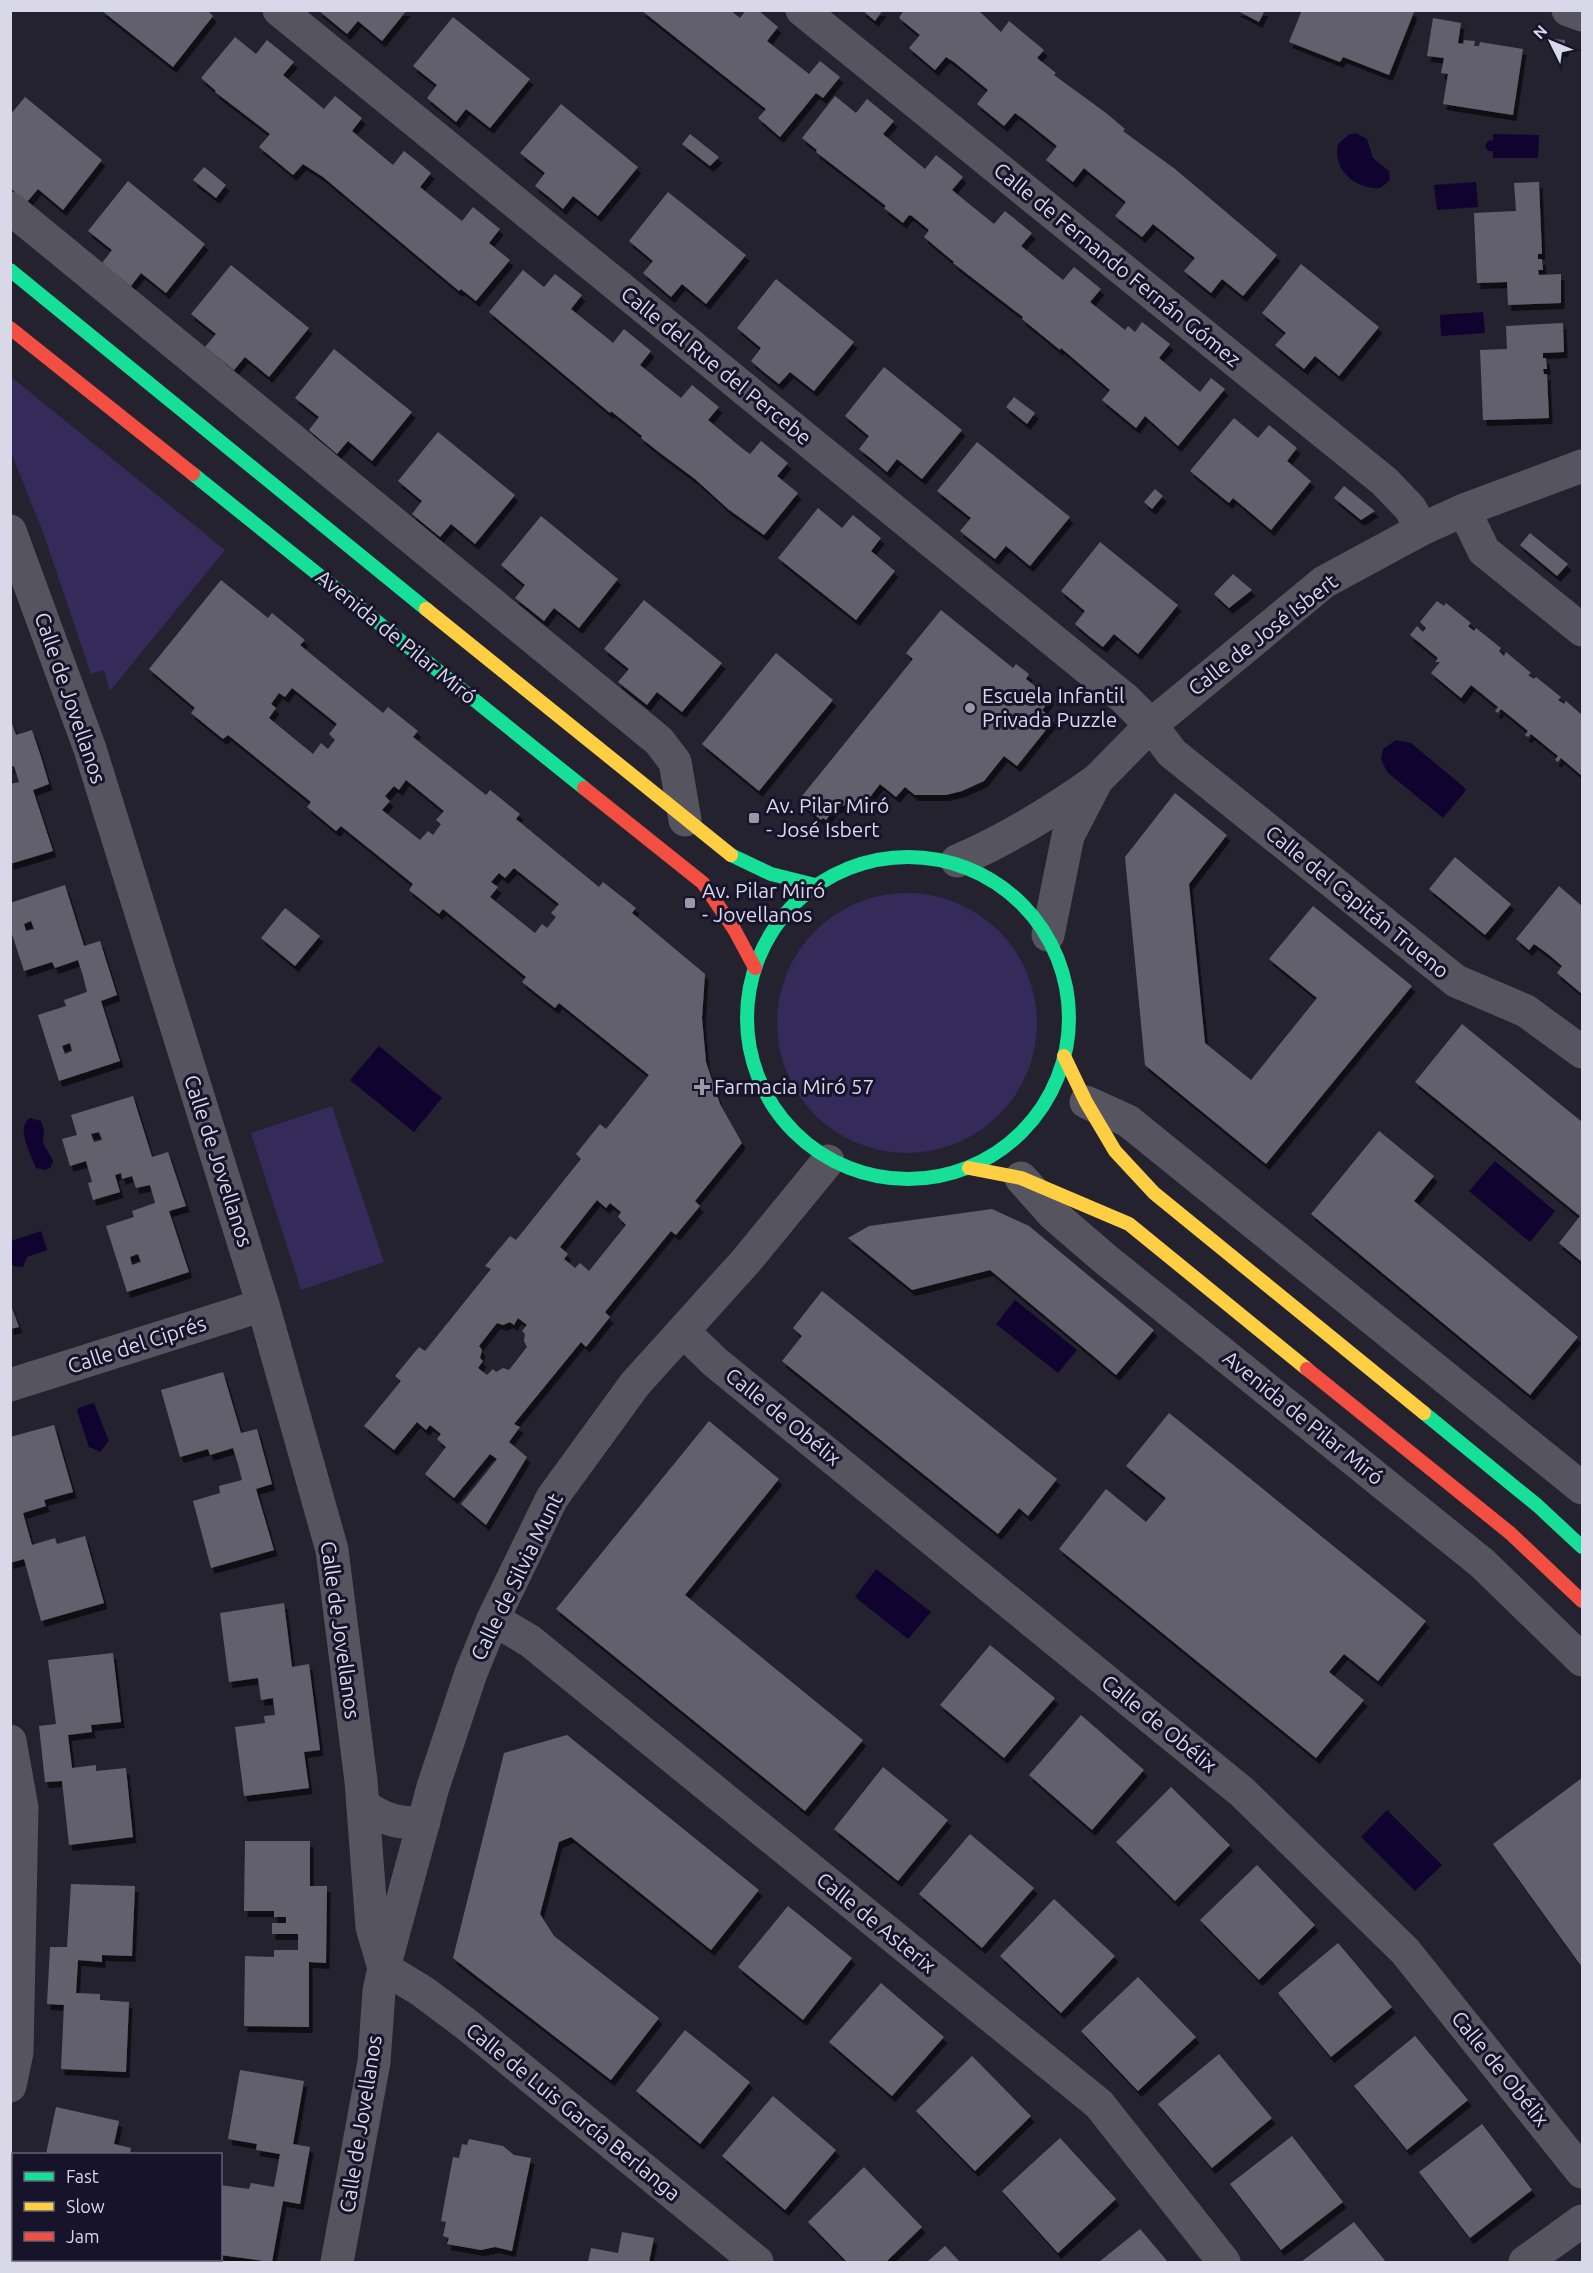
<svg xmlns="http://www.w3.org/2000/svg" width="1593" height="2273" font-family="Ubuntu,sans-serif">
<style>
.green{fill:#342b5a}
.water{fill:#110330}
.building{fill:#62616c;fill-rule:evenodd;filter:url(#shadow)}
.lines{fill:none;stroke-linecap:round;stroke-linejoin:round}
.street{stroke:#56555f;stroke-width:33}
.fast{stroke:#16e098;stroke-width:14}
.slow{stroke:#ffcf43;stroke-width:14}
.jam{stroke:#f24e42;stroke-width:14}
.poi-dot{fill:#9a98a8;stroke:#17132a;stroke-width:2}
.labels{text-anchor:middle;stroke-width:6;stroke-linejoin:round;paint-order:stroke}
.street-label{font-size:21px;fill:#d9d8e9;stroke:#17132a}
.poi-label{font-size:21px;fill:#d9d8e9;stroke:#17132a;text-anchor:start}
</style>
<defs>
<filter id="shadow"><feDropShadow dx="3.5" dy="6" stdDeviation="0" flood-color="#0009"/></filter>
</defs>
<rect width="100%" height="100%" fill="#24222f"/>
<path class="green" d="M10,376L225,550L110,691L104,670L91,674L44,535L11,452Z
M777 1023a130 130 0 1 1 260 0a130 130 0 1 1-260 0Z
M332,1106L384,1262L301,1290L251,1133Z"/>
<path class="water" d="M1356,133L1367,139L1373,158L1389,171L1390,180L1381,188C1356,190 1332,170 1338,144L1348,135Z
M1493,134L1539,135L1538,158H1493V151H1488L1485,146L1488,141L1493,140Z
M1476,182L1478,207L1437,210L1434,185Z
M1483,312L1485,333L1441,336L1440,315Z
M1396,740L1411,743L1464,787L1466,790L1443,818L1387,772L1381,759L1383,749Z
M379,1046L442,1098L414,1132L350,1080Z
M30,1118L41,1121L44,1130L43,1143L53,1161L51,1167L46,1170L36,1168C31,1155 15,1127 30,1118Z
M1495,1161L1555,1211L1530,1242L1469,1191Z
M41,1231L47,1250L27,1257L23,1267L13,1266L11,1260V1241Z
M1015,1300L1077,1350L1058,1373L996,1324Z
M94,1403L109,1441L100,1452L89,1447L77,1411L78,1408Z
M876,1569L931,1612L908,1639L855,1597Z
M1387,1810L1442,1865L1415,1891L1361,1837Z"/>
<path class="building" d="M101,10H207L213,16L173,67Z
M318,10H407L382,41L358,21L347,34Z
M641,10H730L740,18L746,10H758L778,27L767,41L809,74L820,61L840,77L823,98L816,93L780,137L758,118L766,109Z
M862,10H883L875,21Z
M904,10H978L1001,32L1009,21L1044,50L1037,58L1056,73L1054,75L1106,113L1125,129L1123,131L1175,169L1277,255L1243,296L1222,279L1211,293L1184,271L1195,258L1153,224L1142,237L1115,216L1126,202L1091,174L1084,168L1073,182L1046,160L1057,146L1022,118L1015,113L1004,126L977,104L988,90L954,62L946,57L935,70L909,48L920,35L899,18Z
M1236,10H1265L1259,22Z
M1302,10H1411L1414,12L1389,75L1343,57L1340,62L1289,42Z
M453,17L530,79L490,128L466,109L456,122L427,98L437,85L413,66Z
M1433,18L1461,23L1458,43L1463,44L1464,40L1475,41L1474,46H1479L1480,42L1523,49L1513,115L1443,104L1448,74L1441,73L1444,58L1427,56Z
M235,37L256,54L267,40L294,62L283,75L324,109L335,96L362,118L352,131L393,165L404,151L418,162L431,173L420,187L462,221L473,207L500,229L489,243L510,260L476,301L461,289L459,291L323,177L303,164L293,175L259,147L270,134L215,92L216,91L201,78Z
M1554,39L1565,40V51L1554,50Z
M835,96L856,113L867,99L894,121L883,134L925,169L936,155L950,166L963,177L952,190L994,224L1005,211L1032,233L1021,246L1063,280L1074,267L1101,289L1090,302L1125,330L1128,326L1135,332L1142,322L1170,344L1159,358L1200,392L1211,378L1225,389L1178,446L1145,416L1136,428L1102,400L1110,390L1061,348L1060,350L1022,319L1023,317L953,263L954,262L924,237L929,230L912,216L909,215L903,223L884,208L886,206L816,152L817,150L802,138Z
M25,97L102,160L63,210L38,189L27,202L10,188V115Z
M561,104L638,167L598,216L573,196L563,209L549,197L535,186L545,173L520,153Z
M690,134L719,157L710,166L682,144Z
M204,167L226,185L216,198L193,180Z
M128,181L205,244L166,293L141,273L131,286L102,263L112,250L88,231Z
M1539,182L1542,254H1538V259H1542L1543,270H1538L1539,275L1561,274V303L1508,305L1507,282L1477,283L1474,213L1516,211L1514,183Z
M668,192L746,255L706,304L682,284L671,297L643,273L653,261L629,241Z
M1301,264L1379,327L1339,376L1315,356L1304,369L1275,345L1286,333L1262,313Z
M231,265L309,328L269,377L245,357L234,370L205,347L216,334L191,314Z
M523,270L544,287L555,274L582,295L571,309L606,337L613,343L624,329L651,351L640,365L661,382L681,398L692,385L719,407L708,420L743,449L750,454L761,441L788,463L777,476L798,493L764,535L728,509L695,479L660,453L641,438L642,436L611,411L610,413L489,312Z
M776,279L854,342L814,391L790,372L779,384L765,373L751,361L761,348L737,328Z
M1563,323L1564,352L1543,353V358H1546L1547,369H1543L1544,374H1547L1549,418L1483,420L1480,350L1507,349L1506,326Z
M334,349L412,412L372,461L348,441L337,454L309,430L319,417L295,398Z
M884,367L962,430L922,479L897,459L887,472L873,460L859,449L869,436L845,416Z
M1014,397L1035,413L1027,424L1006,407Z
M1234,418L1258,438L1269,425L1297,448L1287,461L1311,481L1271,530L1233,498L1229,503L1190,471Z
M438,432L515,495L475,544L451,524L440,537L412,514L422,501L398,481Z
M977,442L1070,517L1030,566L1006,546L995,559L966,536L960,531L971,518L937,491Z
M1344,486L1375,511L1361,520L1334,498Z
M1155,489L1163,496L1152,509L1144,502Z
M818,508L842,528L853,515L881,538L871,551L895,571L856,620L778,558Z
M541,516L618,579L579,628L554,608L544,621L529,609L515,598L525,585L501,565Z
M1530,533L1568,564L1557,576L1520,545Z
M1100,542L1178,605L1138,654L1114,634L1103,647L1089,636L1075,624L1085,611L1061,591Z
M1233,574L1252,590L1229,608L1214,594Z
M221,580L268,618L272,613L305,640L300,645L383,713L388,707L418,731L413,737L486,795L490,790L520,814L516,819L599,887L603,882L636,908L632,913L705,974L702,1018L706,1062L720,1104L742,1143L695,1201L700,1206L676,1235L671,1231L605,1312L610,1317L586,1347L581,1342L514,1424L520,1427L509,1442L527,1457L486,1525L461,1504L497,1459L490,1454L454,1498L425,1474L446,1447L437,1439L441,1434L430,1425L426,1430L417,1422L394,1450L364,1426L401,1381L395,1376L419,1347L425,1351L491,1269L485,1266L510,1236L516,1240L581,1159L576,1154L600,1124L606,1129L649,1075L559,1003L555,1008L522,982L526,977L443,909L439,914L409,890L413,884L341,826L336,831L307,807L311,802L228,735L223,739L191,713L195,708L149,669ZM292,688L337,724L329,734L335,740L328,749L321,743L313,754L269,718L276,708L271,704L279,693L285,697ZM406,780L444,811L436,820L441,824L433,835L428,831L420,840L382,810L390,801L385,796L394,786L399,790ZM514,868L559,904L551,913L556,917L547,928L542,924L535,933L490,897L498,887L491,882L499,873L505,878ZM597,1200L606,1208L610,1203L621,1212L618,1217L626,1225L589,1271L580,1263L575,1268L564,1259L568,1254L560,1247ZM518,1318L527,1325L522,1331L525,1334L524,1341L527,1347L509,1370L503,1368L496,1372L493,1369L487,1375L478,1368L483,1361L480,1358L482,1350L479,1346L497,1323L503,1325L510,1322L514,1325Z
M644,600L722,663L682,712L657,692L647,705L618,682L629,669L604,649Z
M1437,601L1444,606L1446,603L1471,623L1468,626L1474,631L1476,628L1501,648L1499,651L1504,656L1506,652L1531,673L1528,675L1534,679L1536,677L1561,697L1558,700L1564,704L1566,701L1582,715V776L1561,758L1558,762L1555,760L1558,756L1531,734L1528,737L1525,735L1528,731L1501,709L1498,713L1495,711L1498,707L1471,685L1461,698L1431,673L1440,662H1435L1438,658L1410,635L1417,626L1423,632L1426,628L1420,622Z
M941,610L1013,668L1016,664L1029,674L1026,679L1051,699L1042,710L1054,720L1017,766L1004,756L984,781L962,791L946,795H915L905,787L896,797L880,784L864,805L858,801L835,808L826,820L823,818L821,820L798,801L913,659L906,653Z
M776,653L833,700L759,791L702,744Z
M10,718L16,735L32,730L41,757L49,784L33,790L53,851L10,864V784L19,782L14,766L10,767Z
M1175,793L1227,835L1189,884L1205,1043L1251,1080L1317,998L1269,959L1313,906L1412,986L1266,1164L1145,1065L1125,857Z
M1455,857L1511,904L1485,935L1429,889Z
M65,885L84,946L100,941L117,995L101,1001L120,1061L59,1081L38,1015L66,1006L64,1000L87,992L83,976L78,960L55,968L52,962L24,971L10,928V903ZM31,921L34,929L26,931L24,924ZM70,1043L72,1051L65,1054L62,1046Z
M1559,886L1582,906V994L1557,973L1562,966L1548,954L1534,944L1529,950L1516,939Z
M285,908L320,936L295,966L261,938Z
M1462,1024L1582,1122V1262L1559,1243L1580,1216L1415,1082Z
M133,1096L152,1157L168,1152L186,1206L169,1211L189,1272L127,1292L106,1226L134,1217L132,1211L155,1203L150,1185L136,1188L132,1176L122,1179L121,1173L115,1175L120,1192L93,1200L88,1183L92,1182L86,1161L70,1166L62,1139L77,1135L71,1115ZM99,1132L102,1140L94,1142L91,1134ZM138,1254L141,1262L132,1265L130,1257Z
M1379,1131L1434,1176L1414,1201L1578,1337L1530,1395L1311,1214Z
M992,1209L1029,1226L1154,1330L1116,1375L990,1270L912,1290L848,1238L869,1226Z
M822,1291L1057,1479L1028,1516L1019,1508L998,1534L782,1361L802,1336L793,1328Z
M10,1303L19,1327L10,1329Z
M223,1372L241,1433L257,1429L272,1484L256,1489L274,1550L211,1568L193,1501L220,1493L219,1486L242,1480L238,1464L233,1448L210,1455L208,1449L180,1457L161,1390Z
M1169,1413L1426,1621L1378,1681L1344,1654L1329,1672L1364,1700L1316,1758L1059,1549L1106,1489L1146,1522L1166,1498L1126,1466Z
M709,1421L779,1479L685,1595L863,1740L805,1811L556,1609Z
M54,1425L73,1492L44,1500L46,1506L23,1513L32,1545L55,1538L57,1544L85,1536L104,1603L41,1621L24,1559L10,1563V1437Z
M284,1603L292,1667L309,1664L320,1750L304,1752L309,1788L244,1796L235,1727L265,1723L264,1716L275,1715L273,1698L261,1700L258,1678L229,1682L220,1613Z
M990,1645L1055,1698L1004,1758L940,1705Z
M113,1653L121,1722L91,1725L92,1732L68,1735L72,1768L96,1765V1771L126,1768L133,1837L69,1845L62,1781L45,1782L39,1726L56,1724L48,1660Z
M1081,1715L1144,1770L1092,1830L1029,1775Z
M567,1735L759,1890L711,1950L571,1837L559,1842L540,1914L554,1936L659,2018L611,2080L453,1958L504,1753Z
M883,1767L948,1820L898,1881L834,1829Z
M1582,1778V1967L1493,1844Z
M1171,1787L1230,1845L1175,1901L1116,1842Z
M970,1834L1034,1888L982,1948L919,1894Z
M245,1841H310V1886H327L326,1963L309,1962V2027L244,2026L245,1956L274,1957V1950H298V1934H272V1923H286V1917H274V1911H244Z
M1257,1865L1315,1925L1259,1980L1200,1920Z
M71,1884L135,1886L132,1956L102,1955V1962L78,1960L76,1993L100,1994V2000L129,2002L126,2072L61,2069L64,2005L47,2004L50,1947H67Z
M1054,1899L1115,1956L1061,2013L1000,1956Z
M788,1906L852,1958L803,2020L738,1967Z
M1338,1943L1392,2007L1331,2057L1278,1993Z
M1138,1977L1196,2037L1138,2091L1081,2031Z
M881,1983L944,2037L892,2096L829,2042Z
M685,2030L750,2082L700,2144L636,2091Z
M1415,2036L1468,2100L1407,2150L1354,2086Z
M1219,2054L1272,2118L1212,2168L1158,2104Z
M972,2056L1031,2116L975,2171L916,2111Z
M240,2070L304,2081L293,2144L310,2147L300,2204L283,2201L272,2262L220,2255V2185L249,2189L251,2183L274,2187L280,2154L256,2150L257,2144L228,2139Z
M773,2096L836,2150L785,2210L722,2156Z
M56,2107L119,2121L114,2144L131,2148L130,2154H46Z
M1482,2124L1532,2190L1470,2238L1419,2172Z
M1292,2136L1343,2202L1281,2250L1230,2184Z
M1060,2138L1116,2199L1058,2253L1002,2191Z
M469,2139L503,2146L514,2155L531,2158L512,2251L495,2247L481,2250L447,2244L449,2238L443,2236L446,2222L441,2221L453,2157L459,2158L462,2144L467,2145Z
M864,2167L922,2227L886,2262H847L808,2222Z
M1354,2222L1386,2262H1301Z
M1140,2229L1168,2262H1099Z
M622,2232L654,2238L649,2262H588L591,2248L618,2253Z
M945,2246L960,2262H927Z
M24,2260H90L89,2262H23Z"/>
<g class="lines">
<path class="street" d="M279,10L1124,698L1151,725L1172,753L1456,981L1526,1011L1582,1052
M802,10L1384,481L1410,508L1422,529
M1568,10L1582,15
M10,208L659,741L675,762L685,820
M1464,510L1484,551L1582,630
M10,531L90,749L263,1305L332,1550L361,1781L372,1927L384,1968
M1097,780L1151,725L1324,582L1422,529L1464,510L1582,466
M957,861C1008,839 1052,812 1097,780L1068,836L1048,935
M1086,1102L1128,1121L1582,1488
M1021,1178L1054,1215L1104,1258L1482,1563L1582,1660
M683,1331L715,1362L1242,1792L1405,1951L1582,2172
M10,1385L263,1305
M493,1619L530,1641L1099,2104L1224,2262
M10,1741L22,1808L17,2052L10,2086
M364,1806C384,1819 399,1825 424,1822
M384,1968L422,1991L466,2024L757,2262
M337,2262L374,2062L379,1991L384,1968L433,1787L471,1673L493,1619L552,1498L635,1384L746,1261L828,1161
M1525,2262L1582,2221"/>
<path class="fast" d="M10,270L426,609
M193,474L584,788
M731,855L771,874L815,885
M747 1018a161 161 0 1 1 322 0a161 161 0 1 1-322 0Z
M1424,1413L1538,1506L1582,1547"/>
<path class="slow" d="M426,609L731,855
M1064,1056L1086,1102L1115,1151L1154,1193L1424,1413
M969,1168L1021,1178L1129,1224L1307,1369"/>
<path class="jam" d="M10,328L193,474
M584,788L703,883L734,929L755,968
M1307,1369L1510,1533L1582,1601"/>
</g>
<g class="poi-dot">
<circle cx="970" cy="708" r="6"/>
<rect x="748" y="812" width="12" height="12" rx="3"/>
<rect x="684" y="897" width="12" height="12" rx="3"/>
<path d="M699 1078h6v6h6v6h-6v6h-6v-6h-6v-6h6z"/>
</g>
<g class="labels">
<g class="street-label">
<text transform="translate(1117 265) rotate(39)" y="7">Calle de Fernando Fernán Gómez</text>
<text transform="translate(716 366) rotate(39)" y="7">Calle del Rue del Percebe</text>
<text transform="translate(1263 635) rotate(-38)" y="7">Calle de José Isbert</text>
<text transform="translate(396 637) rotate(39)" y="7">Avenida de Pilar Miró</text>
<text transform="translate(70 698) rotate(71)" y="7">Calle de Jovellanos</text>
<text transform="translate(1357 902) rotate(39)" y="7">Calle del Capitán Trueno</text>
<text transform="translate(218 1161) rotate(72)" y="7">Calle de Jovellanos</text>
<text transform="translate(137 1345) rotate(-18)" y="7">Calle del Ciprés</text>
<text transform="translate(783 1417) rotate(39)" y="7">Calle de Obélix</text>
<text transform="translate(1303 1418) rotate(39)" y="7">Avenida de Pilar Miró</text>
<text transform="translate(517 1577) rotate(-64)" y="7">Calle de Silvia Munt</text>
<text transform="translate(340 1630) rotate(82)" y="7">Calle de Jovellanos</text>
<text transform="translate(1159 1724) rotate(39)" y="7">Calle de Obélix</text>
<text transform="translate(876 1923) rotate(39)" y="7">Calle de Asterix</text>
<text transform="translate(1500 2069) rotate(51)" y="7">Calle de Obélix</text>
<text transform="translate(573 2112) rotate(39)" y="7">Calle de Luis García Berlanga</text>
<text transform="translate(361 2124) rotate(-81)" y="7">Calle de Jovellanos</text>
</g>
<g class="poi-label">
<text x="982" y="703">Escuela Infantil<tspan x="982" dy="24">Privada Puzzle</tspan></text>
<text x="766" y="813">Av. Pilar Miró<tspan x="766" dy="24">- José Isbert</tspan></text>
<text x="702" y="898">Av. Pilar Miró<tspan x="702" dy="24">- Jovellanos</tspan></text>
<text x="714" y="1094">Farmacia Miró 57</text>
</g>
</g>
<rect width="1593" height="2273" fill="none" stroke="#d9d8e9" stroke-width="24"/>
<rect x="12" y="2153" width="210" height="108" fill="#17132a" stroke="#656276" stroke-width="1.5"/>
<rect x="24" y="2172" width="30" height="9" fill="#16e098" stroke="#656276" stroke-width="1.5"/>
<text x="66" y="2183" font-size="18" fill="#d9d8e9">Fast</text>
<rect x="24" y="2202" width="30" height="9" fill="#ffcf43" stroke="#656276" stroke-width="1.5"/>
<text x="66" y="2213" font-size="18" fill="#d9d8e9">Slow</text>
<rect x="24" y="2232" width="30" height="9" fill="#f24e42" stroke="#656276" stroke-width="1.5"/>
<text x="66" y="2243" font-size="18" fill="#d9d8e9">Jam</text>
<g transform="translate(1551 42) rotate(313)" stroke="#17132a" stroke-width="4.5" paint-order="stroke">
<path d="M0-4.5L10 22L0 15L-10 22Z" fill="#d9d8e9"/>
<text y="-9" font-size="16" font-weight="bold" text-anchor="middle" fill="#d9d8e9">N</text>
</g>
</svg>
